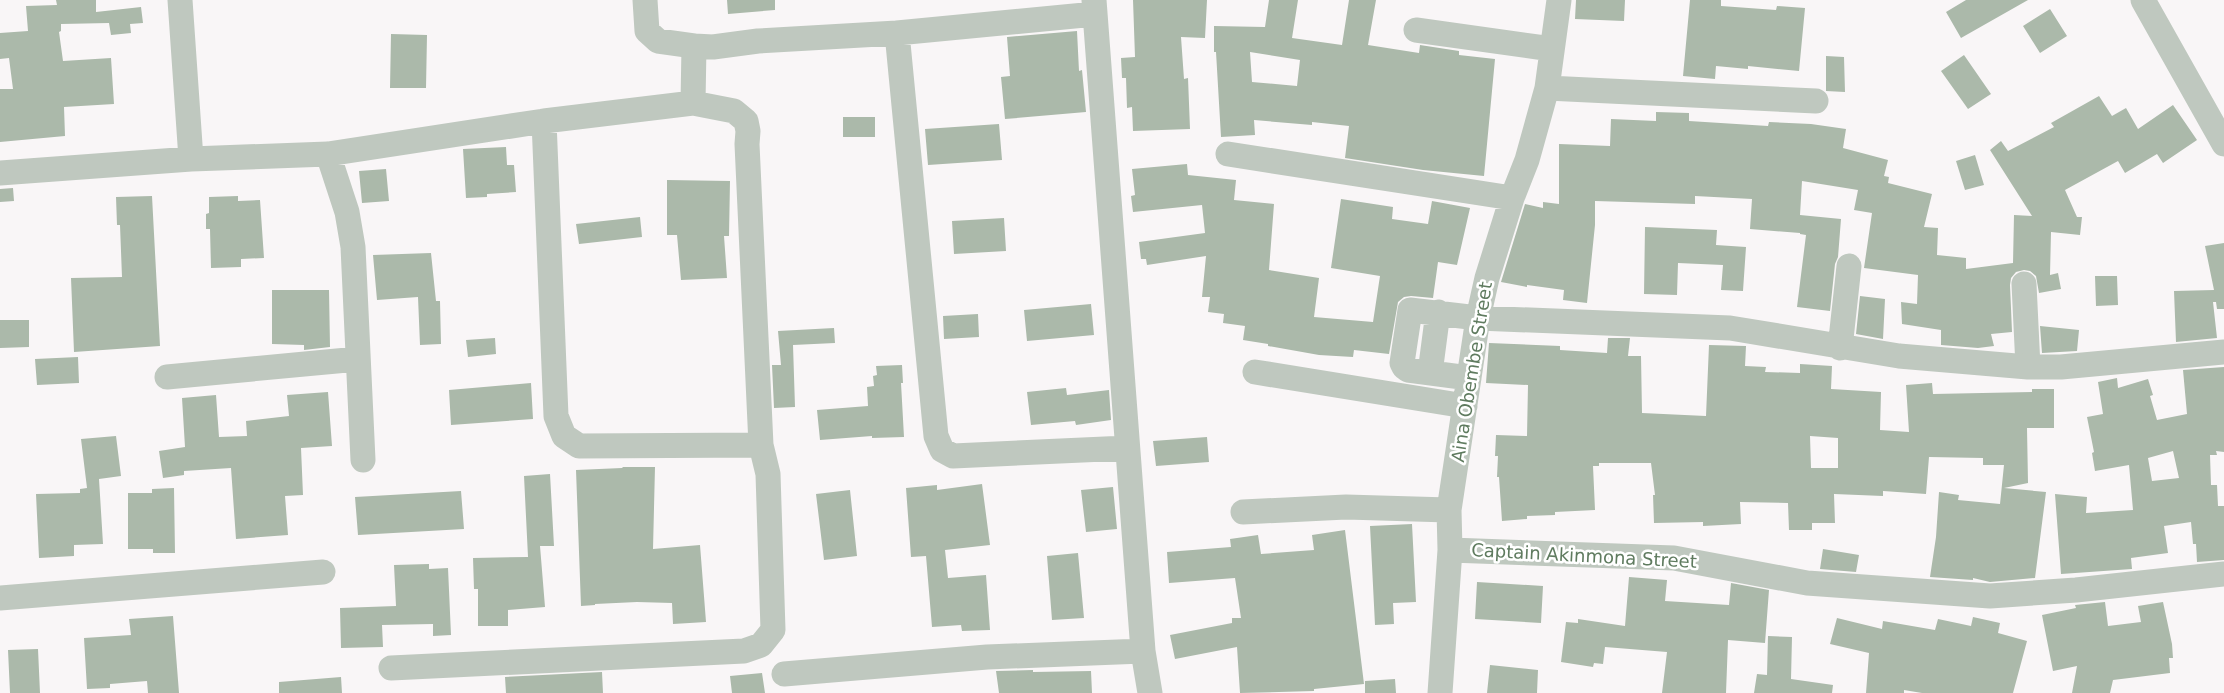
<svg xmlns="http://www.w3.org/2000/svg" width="2224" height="693" font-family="'DejaVu Sans',sans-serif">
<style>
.building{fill:#abb9aa;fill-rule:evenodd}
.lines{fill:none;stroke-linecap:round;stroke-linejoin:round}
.minor{stroke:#bfc8bf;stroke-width:25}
.labels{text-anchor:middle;stroke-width:5;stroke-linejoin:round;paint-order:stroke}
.street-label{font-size:18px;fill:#5f7b5f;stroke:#fff}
</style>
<rect width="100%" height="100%" fill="#f9f6f7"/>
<path class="building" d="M56,0H96V12L141,7L143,23L130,24L131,33L111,35L109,23L61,24V31L59,32L63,61L111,58L114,104L64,107L65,136L0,142V89H13L9,58L0,59V33L28,31L26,6L57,5Z
M727,0H775V10L728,14Z
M1133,0H1207L1205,38L1181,37L1184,79L1188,78L1190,129L1133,131L1132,107L1127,108L1126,78H1122L1121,58L1135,57Z
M1269,0H1298L1292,38L1342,45L1349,0H1376L1368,45L1419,53L1420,45L1459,51V55L1495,59L1484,176L1423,170L1345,158L1349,126L1312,122V125L1254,120L1255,135L1221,137L1216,52H1214V26L1265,27ZM1250,52L1300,60L1297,86L1252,82Z
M1576,0H1625L1624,21L1575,19Z
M1690,0H1721V6L1776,10L1777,6L1805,8L1799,71L1748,66V69L1716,66L1715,79L1683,76Z
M1966,0H2028L1961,38L1946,12Z
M2050,9L2067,36L2040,53L2023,26Z
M1077,31L1079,71L1082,70L1086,112L1005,119L1001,77L1010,76L1007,37Z
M391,34L427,35L426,88H390Z
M1964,55L1991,94L1968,109L1941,71Z
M1826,56L1844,57L1845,92L1826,91Z
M2099,96L2112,116L2126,108L2138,129L2173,105L2197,140L2163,163L2157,154L2125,173L2118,161L2065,190L2077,217H2082L2080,235L2051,232L2050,275L2058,273L2061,289L2039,293L2036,276L2030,271L2024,270L2016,272L2011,278L2010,285L2012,332L1991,334L1994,346L1978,348L1941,345V330L1902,324L1901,302L1917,304L1918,275L1864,268L1872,213L1854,210L1858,190L1802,181L1800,215L1841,219L1838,257L1835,264L1830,311L1797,307L1806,235L1800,234V233L1750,229L1752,199L1695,196V204L1595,201V225L1587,303L1563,300L1564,290L1527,285V287L1501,282L1525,204L1543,208V202L1559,204V144L1610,146L1611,119L1656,121V112L1689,113V121L1768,126L1769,122L1811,124L1846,129L1843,148L1888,160L1884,176L1889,177L1888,183L1932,194L1924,227L1938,228L1937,255L1966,258V269L2013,263L2014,215L2032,216L1990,150L2001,141L2008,151L2054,127L2051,123Z
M843,117H875V137H843Z
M999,124L1002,160L928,165L925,129Z
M506,147L507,165H514L516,192L487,194V197L466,198L463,149Z
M1975,155L1984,185L1965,190L1956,161Z
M1187,164L1188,175L1236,180L1234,200L1274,204L1269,270L1319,278L1314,317L1373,322L1380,276L1331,268L1341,199L1393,207L1392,219L1428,224L1432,201L1470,208L1457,265L1438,262L1433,298L1411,296L1404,297L1398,302L1389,354L1354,350L1353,357L1319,355L1268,346V344L1243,340L1245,326L1223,323L1224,314L1208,312L1210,297H1202L1206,256L1147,265L1146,259H1141L1139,242L1205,233L1202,205L1133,212L1131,196L1135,195L1132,169Z
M386,169L389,201L362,203L359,171Z
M667,180L730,181L729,236H724L727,278L681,280L677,235H667Z
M13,188L14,201L0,202V189Z
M152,196L160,346L74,352L71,278L122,277L120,225H117L116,197Z
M238,196V201L260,200L264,258L241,259V267L211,268L210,229H206V214L209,213V197Z
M640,217L642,237L579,244L576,224Z
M1004,218L1006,251L954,254L952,221Z
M1645,227L1717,230L1716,245L1746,247L1743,291L1721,290L1723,265L1678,263L1677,295L1644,294Z
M2224,243V309H2217L2216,302H2213L2217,338L2176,342L2174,291L2214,290L2205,246Z
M431,253L436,301H440L441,344L420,345L418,297L377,300L373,255Z
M2095,276H2117L2118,305L2096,306Z
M272,290H329L330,347L304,350V345L272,344Z
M1860,296L1885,299L1883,339L1856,334Z
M1091,304L1094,335L1027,341L1024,310Z
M978,314L979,337L944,339L943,316Z
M0,320H29V347L0,348Z
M2040,326L2079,330L2077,351L2042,353Z
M834,328L835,343L793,345L795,407L774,408L772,365H781L778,331Z
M495,338L496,354L468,357L466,340Z
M1608,338H1630L1628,356H1641L1642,413L1706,416L1709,345L1746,346L1745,366L1766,367L1765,372L1800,373V364L1832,366L1831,389L1881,392L1880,430L1909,432L1906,385L1932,383L1933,394L2032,392V389H2054V428H2027L2028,483L2004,488L2046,492L2035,578L1990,582L1973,578V580L1930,577L1936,537L1939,492L1959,495L1958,500L2000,504L2004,465H1983V458L1929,457L1926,494L1883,491V496L1834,494L1835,523H1812V530H1789L1788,503L1740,502L1741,524L1703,526V522L1654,523L1653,495H1655L1651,463H1599V466H1593L1595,510L1555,512V515L1527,516V519L1502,521L1499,477H1497L1498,456H1495L1496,435L1527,436L1528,385L1486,383L1489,343L1560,346V350L1607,353ZM1810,436L1838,438V468H1811Z
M78,357L79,383L37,385L35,359Z
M902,365L903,383H901L904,437L872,438V436L820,440L817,410L868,406L867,387L874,386L873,376L877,375L876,366Z
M2224,367V452L2216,451L2217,455H2210L2211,485H2217L2218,506H2224V560L2197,562L2196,544H2193L2191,522L2164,526L2168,553L2131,558L2132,569L2061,574L2055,494L2087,497L2086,513L2133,510L2129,465L2095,471L2092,453L2094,452L2087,417L2103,414L2098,382L2117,378L2118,388L2148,379L2153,395L2150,396L2157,420L2187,414L2183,370ZM2173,451L2179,478L2152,481L2148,458Z
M531,383L533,419L451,425L449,390Z
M1066,388L1067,395L1109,390L1111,420L1076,425L1075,421L1031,425L1027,392Z
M328,392L332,446L301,448L303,495L285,496L288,535L236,539L231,468L184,471V475L163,478L159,451L185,447L182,398L216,395L219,437L247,436L246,421L289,416L287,395Z
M116,436L121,476L99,479L103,544L74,545V556L39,558L36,494L80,493V489L87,488L81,439Z
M1207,437L1209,462L1156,466L1153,441Z
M623,467H655L653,549L700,545L706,622L673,624L672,603L637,602L595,604V605L581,606L576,470L622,468Z
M550,474L554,546H540L545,607L508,610V626H478V589H474L473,558L528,557L524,476Z
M982,484L990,545L945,550L948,578L986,575L990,630L962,631L961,625L932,627L926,556L911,557L906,488L937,485V490Z
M1113,487L1117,529L1086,532L1081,490Z
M174,488L175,553H153V549H128V493H152V489Z
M850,490L857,556L824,560L816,494Z
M461,491L464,529L358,535L355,497Z
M1412,524L1416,602L1393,603L1394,624L1375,625L1370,526Z
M1345,530L1364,684L1314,689V691L1240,693L1237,647L1175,659L1170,635L1232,623V618H1241L1235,578L1169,583L1167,552L1231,547L1230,539L1258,535L1261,554L1314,550L1312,535Z
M1823,549L1859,555L1856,572L1820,569Z
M1078,553L1084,618L1052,620L1047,556Z
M429,564V569L448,568L451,635L433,636V624L382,625L383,647L341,648L340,608L396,606L394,565Z
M1629,577L1667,580L1665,601L1729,605L1731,583L1769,590L1765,643L1728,640L1726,693H1662L1667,652L1605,647L1603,664L1594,663L1593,667L1561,662L1566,622L1578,623V619L1625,626Z
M1477,582L1543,586L1541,623L1475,619Z
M2105,602L2108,626L2141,622L2138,606L2163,602L2172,644L2173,658H2169L2170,673L2113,680L2110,693H2072L2077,666L2053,671L2042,615L2076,608L2075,605Z
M173,616L179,693H148L147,681L110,684V688L87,689L84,638L131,635L129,619Z
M1973,617L2000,623L1998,633L2027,641L2013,693H1922L1904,690V693H1866L1869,653L1830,644L1837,618L1882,629L1883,621L1935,630L1938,619L1971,626Z
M1768,636L1792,637L1791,679L1833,685L1832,693H1754L1757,674L1767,675Z
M38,649L40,693H10L8,650Z
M1490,665L1538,670L1537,693H1487Z
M1033,670V672L1091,671L1092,693H999L996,671Z
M602,672L603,693H506L505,677Z
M762,673L765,693H732L730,676Z
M341,677L342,693H279V682Z
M1395,679L1396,693H1365V681Z"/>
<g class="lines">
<path class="minor" d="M180,0L191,159
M645,0L647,31L658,41L694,46
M1094,0L1143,651L1150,693
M2143,0L2224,144
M1416,30L1552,49
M897,33L936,436L942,450L953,456L1127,448
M1547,88L1816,101
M693,103L694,46L713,47L758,41L897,33L1095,14
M328,154L347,212L353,247L363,460
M1228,154L1512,198
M0,173L191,159L328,154L544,121L693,103L734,111L746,121L748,131L747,144L761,445
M2024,284L2028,367
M1840,348L1849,266
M1255,372L1465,406
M1430,373L1438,312
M167,377L358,359
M1469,378L1408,370L1404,367L1402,363L1410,310L1478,318L1730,328L1899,356L2028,367H2061L2224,352
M1243,512L1346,507L1449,510
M1450,550L1674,558L1807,583L1990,596L2076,590L2224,574
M0,598L323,572
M391,668L744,651L761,645L773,630L768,474L761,445L579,446L564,436L556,416L544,121
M784,674L987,657L1143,651
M1440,693L1450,550L1449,510L1478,318L1487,278L1512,198L1527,160L1547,88L1559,0"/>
</g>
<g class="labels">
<g class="street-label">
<text transform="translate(1472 372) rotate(-81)" y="6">Aina Obembe Street</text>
<text transform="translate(1584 556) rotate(3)" y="6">Captain Akinmona Street</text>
</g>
</g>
</svg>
